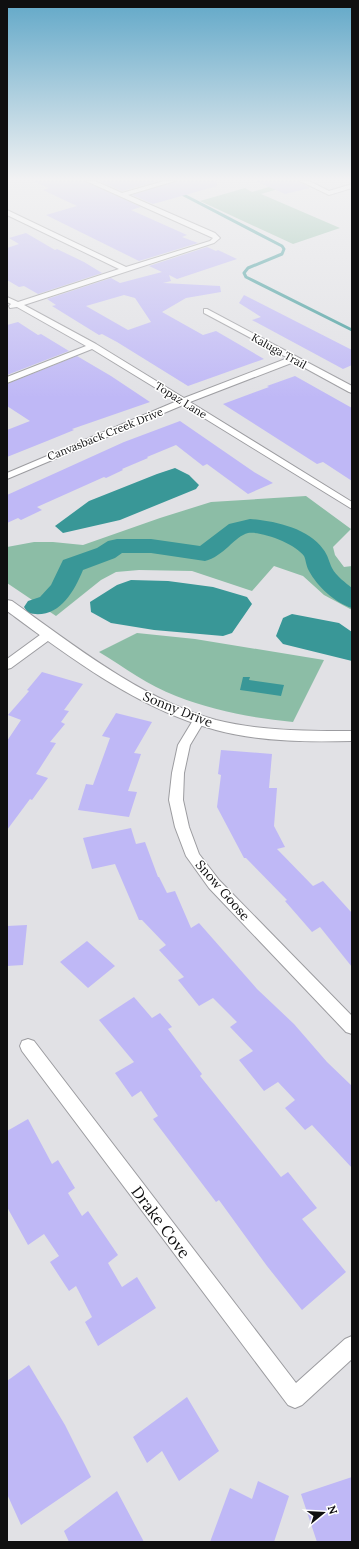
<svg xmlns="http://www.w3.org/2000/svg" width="359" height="1549" font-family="Lora,serif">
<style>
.green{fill:#8cbda6}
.water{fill:#399797}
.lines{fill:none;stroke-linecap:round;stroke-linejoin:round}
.stream{stroke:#399797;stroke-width:3}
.river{fill:#399797;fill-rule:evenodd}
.building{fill:#bfb8f6;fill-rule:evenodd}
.minor-casing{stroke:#9c9ca0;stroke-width:2}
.tertiary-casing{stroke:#9c9ca0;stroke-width:2}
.minor{fill:#fff;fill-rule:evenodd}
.tertiary{fill:#fff;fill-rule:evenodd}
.labels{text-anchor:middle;stroke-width:3;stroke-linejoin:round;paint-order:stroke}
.far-street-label{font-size:11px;fill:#0f0f10;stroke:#fff}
.street-label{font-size:13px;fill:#0f0f10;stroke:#fff}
.near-street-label{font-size:16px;fill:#0f0f10;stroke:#fff}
</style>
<rect width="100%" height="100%" fill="#e1e1e5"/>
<path class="green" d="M275,185L282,188L261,194L340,228L293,244L200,201L245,188L252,192Z
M306,496L351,529L333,547L335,555L344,567L352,566V610L324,595L303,576L274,566L252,591L192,571L139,570L116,572L101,580L56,616L7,583V547L34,542H53L83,545L160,518L211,502Z
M137,633L195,639L324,660L293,722C253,718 214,711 176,696C149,686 124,667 99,652Z"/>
<path class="water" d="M175,468L189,475L199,485L196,489L120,520L63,533L55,526L89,501L157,474Z
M131,580L168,581L213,587L247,597L252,604L232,633L223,636L154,630L111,623L91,612L90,602L117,585Z
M292,614L339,623L352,632V661L283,644L276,636L283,618Z
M243,677H250L249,680L284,685L281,696L240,690Z"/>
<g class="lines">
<path class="stream" d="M178,192L282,246L284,249L282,254L248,268L244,273L246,277L352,330"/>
<path class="river" d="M250,519C274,521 308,528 323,549C328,555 329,562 332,568C336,576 346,583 352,588V608C335,603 317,586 309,571C306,566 306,560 304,556C296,544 262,531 248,533C235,536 223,557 205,561L151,553H122L115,558L83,570C73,594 58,620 28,613L24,607L28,601L40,597L51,585L63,560L97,548L108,541L117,539H151L200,546L229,524Z"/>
</g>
<path class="building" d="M33,181H85L141,207L131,210L187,235L182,237L198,243L139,261L46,215L77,206L43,190L49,188Z
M99,181H158L122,191Z
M176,181H216L217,186L153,204L132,195Z
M255,181H299L310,188L285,194Z
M26,233L55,250L57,249L84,262L102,273L38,294L24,286L19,287L7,280V248L19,244L9,238Z
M207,247L216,251L218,250L237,259L177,279L169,275L171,281L163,283L220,286L221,292L186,298L162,312L203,335L216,331L264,359L188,386L117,342L102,334L99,335L52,306L56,305L47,299L111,278L120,283L162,272L149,266ZM124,295L135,298L151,322L128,330L86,306Z
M244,295L352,350V365L343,369L252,320L261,317L239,303Z
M18,322L38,335L41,334L69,351L7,375V325Z
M77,356L111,376L150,402L72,429L74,430L47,441L7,457V430L30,421L7,406V384Z
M295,376L352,408V481L323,462L317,464L223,404L269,387L267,386Z
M180,421L254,472L273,483L248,494L207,464L203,466L176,445L147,457L148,458L122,469L123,470L106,478L104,477L37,507L42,510L21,520L18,518L7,523V495L124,442Z
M42,672L83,684L64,710L69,711L61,722L65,724L50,742L56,743L36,774L48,778L32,800L30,799L7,830V741L21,720L8,715L29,691L27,690Z
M116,713L152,722L134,753L141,754L128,791L137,792L129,817L78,810L86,784L93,785L110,738L102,736Z
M221,750L272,754L269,788H277L274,826L285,847L277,849L313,886L323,881L352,913V967L320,927L312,932L285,901L287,900L246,858H244L217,807L221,775L218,774Z
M131,828L136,844L145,842L158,877H159L167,893L175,891L191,928L199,923L257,989L294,1024L327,1062L352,1086V1168L312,1125L305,1130L285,1108L295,1100L278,1082L264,1091L239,1060L253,1051L230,1027L237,1022L213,998L199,1006L178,980L184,977L159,950L166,945L142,920H139L115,864L92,869L83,838Z
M27,925L23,965L7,966V926Z
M87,941L115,966L88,988L60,962Z
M134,997L152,1018L160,1013L172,1027L168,1029L202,1074L200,1076L281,1177L288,1172L317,1208L302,1219L346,1272L302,1310L267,1266L219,1200L216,1202L153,1119L158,1116L141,1091L132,1097L115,1073L134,1062L99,1020Z
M28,1119L52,1164L58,1160L75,1188L68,1193L82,1216L88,1211L118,1255L108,1263L122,1287L137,1277L156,1308L98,1346L85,1322L92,1317L76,1286L69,1291L50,1262L59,1256L44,1234L28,1245L7,1207V1131Z
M29,1365L65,1425L91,1477L21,1525L7,1494V1381Z
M187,1397L219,1451L179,1481L162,1451L147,1463L133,1437Z
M352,1477V1542H317L301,1494Z
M258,1481L289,1496L274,1542H210L230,1488L252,1499Z
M117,1491L144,1542H69L64,1531Z"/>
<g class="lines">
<g class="minor-casing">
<path id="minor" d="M86,181H95L122,193L164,181H175L128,195L215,233L220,238L214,243L24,305L96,344L184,398L288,358L204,313V309H207L352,386V393L349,392L294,362L190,402L352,502V509L183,405L7,479V473L177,401L92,349L7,383V377L86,346L17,307L10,308L9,306L11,304L7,302V297L18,302L119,269L7,215V210L126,267L210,241L213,238Z
M300,181H309L329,191L352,184V188L329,195Z
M48,631L52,632L54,635L52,638L11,668L7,669V659L44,632Z
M199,716L203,717L205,720L190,745L184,773L183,800L189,827L199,854L219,880L352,1016V1034L346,1032L209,888L186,856L175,827L169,800L172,773L178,745L195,717Z
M28,1039L34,1041L296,1383L345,1339L352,1336V1359L302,1405L295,1408L288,1405L22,1051L20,1046L22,1041Z"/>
</g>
<g class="tertiary-casing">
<path id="tertiary" d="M7,600L12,601C73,645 143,700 216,720C260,731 307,731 352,731V741C307,742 260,742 216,730C138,709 71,658 7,611Z"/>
</g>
<use href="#minor" class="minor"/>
<use href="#tertiary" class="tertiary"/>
</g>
<linearGradient id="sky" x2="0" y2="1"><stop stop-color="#62a8c8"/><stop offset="0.45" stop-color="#f2f2f3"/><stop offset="1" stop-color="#f2f2f3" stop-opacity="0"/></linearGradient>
<rect width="359" height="398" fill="url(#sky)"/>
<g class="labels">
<g class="far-street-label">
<text transform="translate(279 351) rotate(29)" y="4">Kaluga Trail</text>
<text transform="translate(181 400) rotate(32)" y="4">Topaz Lane</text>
<text transform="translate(105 434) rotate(-22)" y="4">Canvasback Creek Drive</text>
</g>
<g class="street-label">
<text transform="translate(178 709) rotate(22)" y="5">Sonny Drive</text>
<text transform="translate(223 890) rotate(49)" y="5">Snow Goose</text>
</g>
<g class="near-street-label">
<text transform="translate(161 1222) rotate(53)" y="6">Drake Cove</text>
</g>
</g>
<rect width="359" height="1549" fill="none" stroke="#0f0f10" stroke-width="16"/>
<g transform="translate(323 1513) rotate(72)" stroke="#ffffff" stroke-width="3" paint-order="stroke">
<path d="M0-3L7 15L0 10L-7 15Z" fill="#0f0f10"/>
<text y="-6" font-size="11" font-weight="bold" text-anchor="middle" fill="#0f0f10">N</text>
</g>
</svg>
